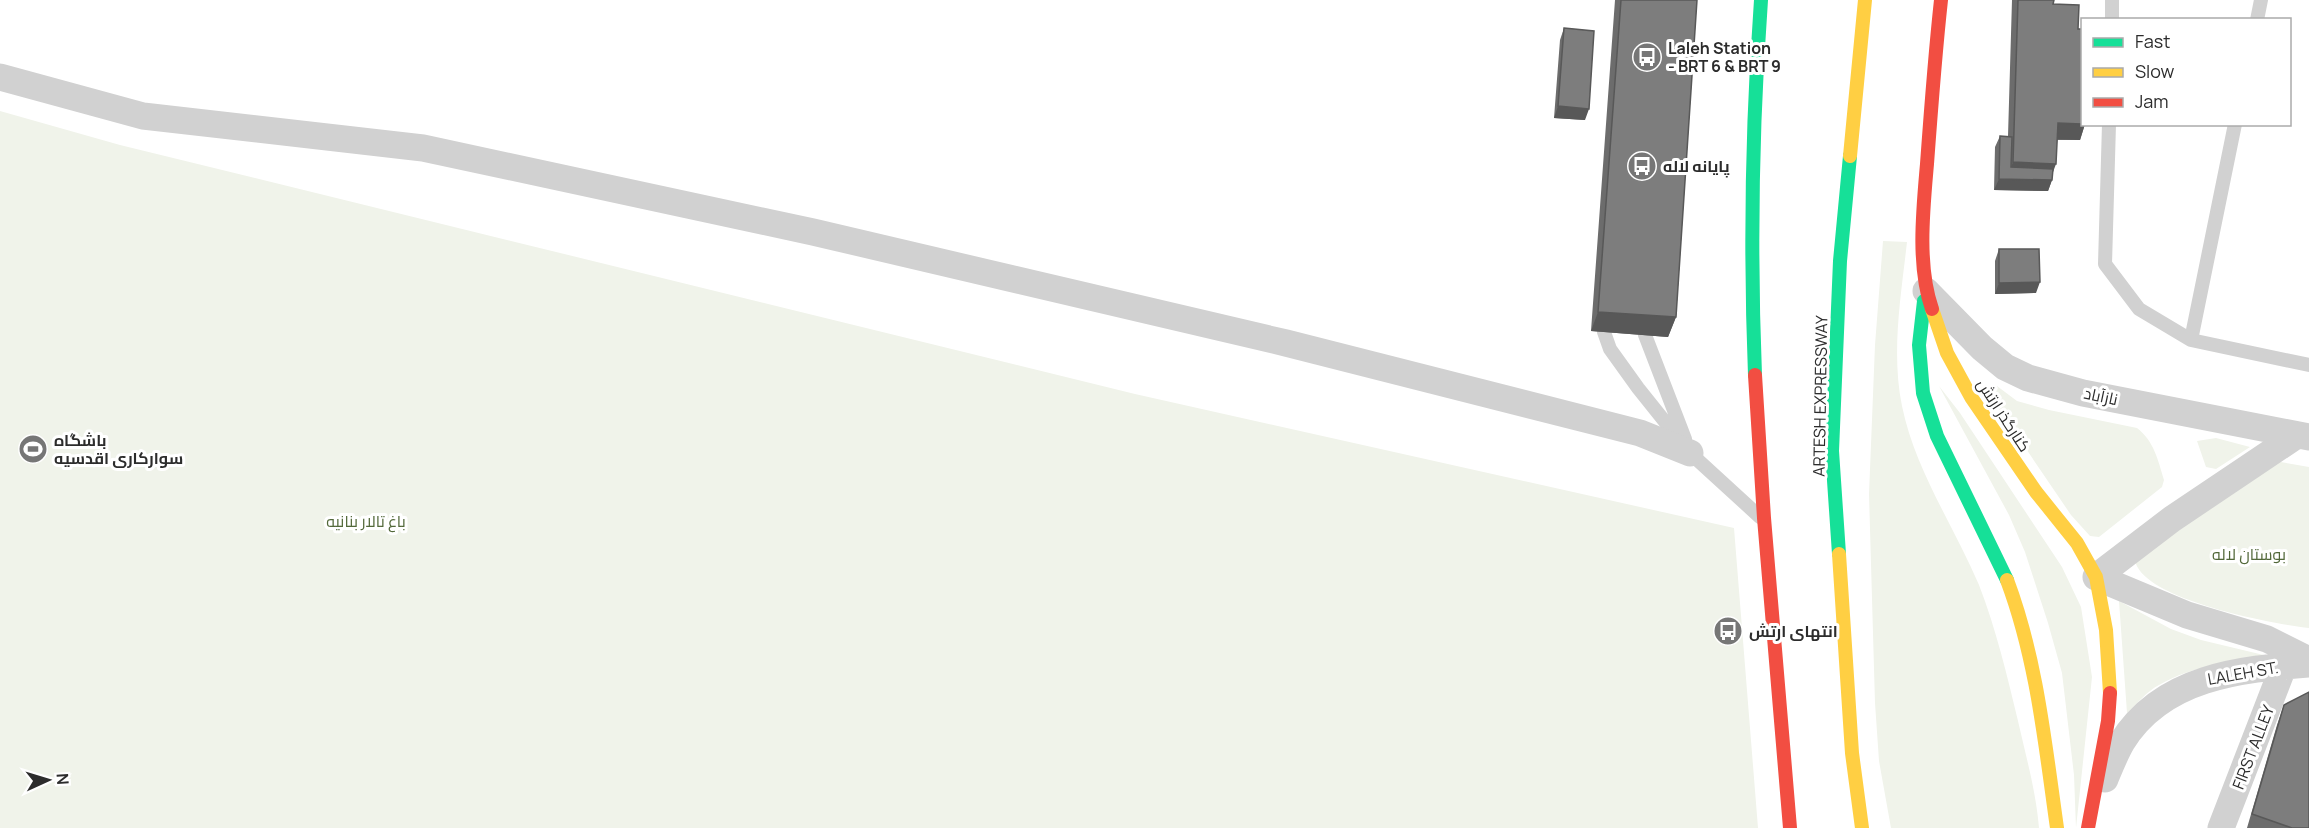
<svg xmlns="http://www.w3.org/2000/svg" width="2309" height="828" font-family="Manrope,Cairo,sans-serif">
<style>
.green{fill:#f0f3ea}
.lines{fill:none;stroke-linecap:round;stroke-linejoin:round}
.lane{stroke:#d1d1d1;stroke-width:14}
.street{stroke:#d1d1d1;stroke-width:27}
.fast{stroke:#16e098;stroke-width:14}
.slow{stroke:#ffcf43;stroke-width:14}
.jam{stroke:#f24e42;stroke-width:14}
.wall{fill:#6c6c6c}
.shaded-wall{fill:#585858}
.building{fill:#7d7d7d;stroke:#585858;stroke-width:1.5}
.labels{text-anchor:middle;stroke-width:6;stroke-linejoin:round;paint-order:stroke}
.poi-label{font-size:16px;font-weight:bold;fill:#2c2c2c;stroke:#fff;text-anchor:start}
.street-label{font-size:16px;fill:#2c2c2c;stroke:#fff}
.park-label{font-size:16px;fill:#526839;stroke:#fff}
</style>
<rect width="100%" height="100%" fill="#fff"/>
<path class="green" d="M0,111L120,145L1135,394L1734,528L1758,828H0Z
M1883,241L1907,242C1901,296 1891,352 1902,406C1915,470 1954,526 1979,585C1996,629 2007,675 2018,721C2026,757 2036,791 2039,828H1891L1879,761L1875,703L1869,494L1875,345Z
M1939,386L1960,413L2062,567L2081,607L2092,677L2076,828L2074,775L2062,673L2048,623L2025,552L2009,515Z
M1997,386L2017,401L2049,410L2137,428C2154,441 2158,460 2164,480L2162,487L2099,537L2090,536L2071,515L1988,393Z
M2216,438L2250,447L2216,469L2206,467L2197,441Z
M2275,461L2309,467V628C2273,624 2144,600 2135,561Z
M2119,601L2171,629L2201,640L2272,657C2233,661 2194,665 2159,685C2147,691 2137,704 2127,713Z"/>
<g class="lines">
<path class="lane" d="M2112,20V0
M2257,20L2261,0
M2109,124L2105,264L2139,309L2191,340L2309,365
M1605,316L1604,332L1610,349L1638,388L1690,453L1760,517
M1646,319L1645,335L1685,439
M2191,340L2235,124"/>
<path class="street" d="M0,77L143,116L423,148L813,232L1286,343L1640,433L1690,453
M1926,291L1982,348L2005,367L2028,378L2083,393L2309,437
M2096,577L2172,519L2297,435
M2096,577L2187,615L2267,639L2309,660
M2105,779C2110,767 2115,754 2122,742C2162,677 2240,669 2309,664
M2221,828L2284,665"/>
<path class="fast" d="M1924,301L1919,345L1923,393L1937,436L2007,580
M1755,375C1750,250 1752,125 1761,0
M1839,554L1832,451L1840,261L1850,156"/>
<path class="slow" d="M1850,156L1865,0
M1932,309L1947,353L1971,397L2036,492L2077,543L2096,577L2106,630L2110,693
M1839,554L1852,753L1862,828
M2007,580C2037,660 2045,744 2057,828"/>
<path class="jam" d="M1932,309C1917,266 1923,210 1927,164C1931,109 1935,55 1941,0
M1755,375L1764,518L1790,828
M2088,828L2108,721L2110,693"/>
</g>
<path class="wall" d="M1615,0H1697L1676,317L1668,337L1591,331Z
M2012,0H2054L2053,4L2078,29L2085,124L2080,140H2057L2052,180L2048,191L1994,190L1995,147L2000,136H2008Z
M1564,28L1585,120L1554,118L1560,40Z
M1999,249L2036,293L1995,294V261Z
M2284,705L2309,828H2247L2277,725Z"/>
<path class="shaded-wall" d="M1558,106L1589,109L1585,120L1554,118Z
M2058,123L2085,124L2080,140L2052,139Z
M2013,162L2056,164L2050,180L2007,178Z
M1999,179L2052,180L2048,191L1994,190Z
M2040,282L2036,293L1995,294L1999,283Z
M1598,312L1676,317L1668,337L1591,331Z"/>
<path class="building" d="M1621,0H1697L1676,317L1598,312Z
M2018,0H2054L2053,4L2079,5L2078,29H2082V124L2058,123L2056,164L2013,162Z
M1564,28L1594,31L1589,109L1558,106Z
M2000,136L2012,137L2011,167L2053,169L2052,180L1999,179Z
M1999,249H2039L2040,282L1999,283Z
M2309,692V828H2292L2252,814L2284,705Z"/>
<defs>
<g id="bus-disc" transform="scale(1.5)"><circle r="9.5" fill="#767676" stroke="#fff"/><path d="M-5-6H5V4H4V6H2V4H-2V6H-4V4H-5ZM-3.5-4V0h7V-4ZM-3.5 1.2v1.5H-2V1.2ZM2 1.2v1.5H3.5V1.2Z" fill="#fff"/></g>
<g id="stadium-disc" transform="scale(1.5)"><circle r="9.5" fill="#767676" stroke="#fff"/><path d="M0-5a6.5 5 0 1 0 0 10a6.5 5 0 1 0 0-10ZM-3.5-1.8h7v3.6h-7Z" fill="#fff"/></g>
</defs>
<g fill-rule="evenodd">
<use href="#bus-disc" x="1647" y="57"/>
<use href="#bus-disc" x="1642" y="166"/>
<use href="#stadium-disc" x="33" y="449"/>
<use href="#bus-disc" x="1728" y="631"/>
</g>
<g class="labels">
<g class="poi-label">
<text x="1668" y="54">Laleh Station<tspan x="1668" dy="18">- BRT 6 &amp; BRT 9</tspan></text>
<text x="1663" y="172">پایانه لاله</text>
<text x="54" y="446">باشگاه<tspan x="54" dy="18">سوارکاری اقدسیه</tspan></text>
<text x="1749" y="637">انتهای ارتش</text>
</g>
<g class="street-label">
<text transform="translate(1820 396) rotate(-89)" y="6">ARTESH EXPRESSWAY</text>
<text transform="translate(2101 396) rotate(12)" y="6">نازآباد</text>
<text transform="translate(2004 415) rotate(57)" y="6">کنارگذر ارتش</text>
<text transform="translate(2243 673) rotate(-10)" y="6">LALEH ST.</text>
<text transform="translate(2253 747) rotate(-69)" y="6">FIRST ALLEY</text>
</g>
<g class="park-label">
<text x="366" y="527">باغ تالار بنانیه</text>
<text x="2249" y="560">بوستان لاله</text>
</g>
</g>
<rect x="2081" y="18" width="210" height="108" fill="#ffffff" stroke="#ababab" stroke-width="1.5"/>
<rect x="2093" y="38" width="30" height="9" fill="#16e098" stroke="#ababab" stroke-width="1.5"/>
<text x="2135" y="48" font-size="18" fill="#2c2c2c">Fast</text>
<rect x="2093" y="68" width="30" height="9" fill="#ffcf43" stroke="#ababab" stroke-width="1.5"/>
<text x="2135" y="78" font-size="18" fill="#2c2c2c">Slow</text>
<rect x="2093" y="98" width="30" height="9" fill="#f24e42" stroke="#ababab" stroke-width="1.5"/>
<text x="2135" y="108" font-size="18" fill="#2c2c2c">Jam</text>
<g transform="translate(48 780) rotate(86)" stroke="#ffffff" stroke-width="4.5" paint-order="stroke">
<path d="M0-4.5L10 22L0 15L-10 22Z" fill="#2c2c2c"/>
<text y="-9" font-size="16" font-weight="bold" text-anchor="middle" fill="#2c2c2c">N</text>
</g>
</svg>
